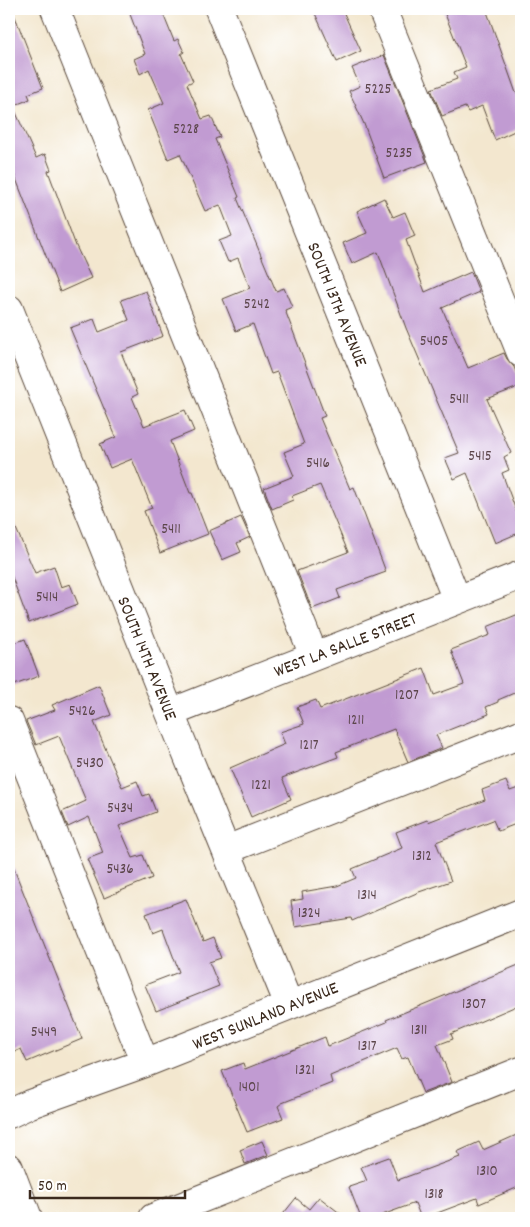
<svg xmlns="http://www.w3.org/2000/svg" width="530" height="1227" font-family="Dekko,sans-serif">
<style>
.building{fill:#c19bd2}
.lines{fill:none;stroke-linecap:round;stroke-linejoin:round}
.minor-casing{stroke:#574639;stroke-width:30}
.minor{stroke:#fff;stroke-width:28}
.labels{text-anchor:middle;stroke-width:5;stroke-linejoin:round;paint-order:stroke}
.number-label{font-size:15px;fill:#5c464b}
.street-label{font-size:18px;fill:#3b2a1e;stroke:#fff}
</style>
<rect width="100%" height="100%" fill="#fff"/>
<filter id="ink" filterUnits="userSpaceOnUse"><feTurbulence type="fractalNoise" baseFrequency=".02" numOctaves="2"/><feDisplacementMap in="SourceGraphic" scale="10" xChannelSelector="R" yChannelSelector="G"/><feConvolveMatrix kernelMatrix="1 2 1 2 8 2 1 2 1" color-interpolation-filters="sRGB"/></filter>
<filter id="wash" filterUnits="userSpaceOnUse"><feTurbulence type="fractalNoise" baseFrequency=".0096" numOctaves="4" result="noise"/><feDisplacementMap in="SourceGraphic" scale="20" xChannelSelector="R" yChannelSelector="G"/><feGaussianBlur stdDeviation="1.12" result="paint"/><feColorMatrix in="noise" values="0 0 0 0 0 0 0 0 0 0 0 0 0 0 0 0 0 1.4 0 .05"/><feComposite in="paint" operator="in"/></filter>
<g filter="url(#wash)">
<rect width="100%" height="100%" fill="#f3e7cf"/>
<g id="blocks">
<path class="building" d="M9,9H12L43,88L28,94L30,99L13,106L36,158L45,154L51,170L48,171L76,246L91,278L60,292L9,161Z
M128,9H161L174,41L178,39L184,52L181,54L193,81L187,84L202,119L211,116L220,137L215,139L239,197L237,198L276,291L284,288L292,307L285,310L325,416L320,418L350,489L354,487L386,572L337,590L340,598L312,609L297,571L348,552L320,485L292,496L293,500L272,509L264,488L294,476L284,452L304,444L277,372L271,374L253,324L236,331L223,299L250,288L238,258L228,262L219,241L232,236L220,205L205,211L180,154L168,159L148,110L164,103L149,69L140,74L134,59L145,54Z
M313,9H342L361,51L337,62Z
M443,9H486L516,93L521,91V128L495,140L482,106L468,112L465,107L442,116L431,89L457,79L454,72L466,67Z
M384,55L427,162L384,178L364,124L349,91L360,86L352,68Z
M384,198L393,217L405,212L415,236L406,240L425,292L471,272L479,292L442,308L468,368L504,353L507,359L514,367L521,384V386L487,399L511,453L504,457L509,470L502,473L521,524V532L495,543L467,473L454,479L445,458L459,453L406,328L378,252L352,264L343,243L367,233L357,211Z
M146,291L163,336L121,352L138,394L132,397L144,426L185,410L194,431L170,441L190,493H192L208,534L160,553L144,511L152,508L132,459L110,468L100,444L116,437L70,328L94,319L99,332L129,320L121,300Z
M9,512L35,573L54,566L61,587L70,584L78,604L29,623L9,569Z
M241,517L250,537L237,543L241,552L222,560L209,531Z
M521,613V690L498,700V702L486,707L489,714L436,735L442,748L408,762L394,729L336,752L338,757L282,778L291,799L251,817L230,768L285,744L280,732L304,724L297,707L316,700L320,709L424,668L434,695L464,684L451,650L490,635L487,627Z
M25,639L39,676L9,687V645Z
M99,685L111,715L94,722L122,787L137,781L143,796L149,794L156,812L119,826L133,858L143,855L152,878L104,898L87,859L103,853L89,817L68,827L62,812L86,801L59,736L36,745L26,721L55,710L52,705Z
M506,781L510,791L521,787V822L498,831L493,820L436,842L451,881L419,892L352,921L351,918L295,927L291,901L303,899L302,892L337,886L356,878L352,869L402,848L396,832L427,820L428,822L485,800L482,790Z
M10,859L82,1039L27,1062L21,1049L12,1053L9,1044V860Z
M186,899L203,942L213,938L221,958L209,962L219,986L156,1011L145,985L179,972L163,929L153,933L146,914Z
M521,964V1004L451,1034L453,1039L437,1045L452,1082L423,1093L408,1057L402,1059L397,1048L330,1076L332,1083L282,1103L278,1106L283,1118L247,1132L222,1071L243,1063L245,1069L325,1037L328,1046L387,1022L386,1020Z
M521,1133V1186L479,1204L477,1198L424,1218H421L415,1203L374,1218H361L349,1187L367,1181L361,1167L389,1157L398,1180L460,1157L457,1152L479,1142L483,1150Z
M262,1141L268,1155L245,1164L240,1150Z
M319,1197L346,1218H280L296,1198L309,1209Z"/>
</g>
</g>
<g filter="url(#ink)">
<use href="#blocks" fill-opacity="0" stroke="#574639" stroke-width="1"/>
<g class="lines">
<g class="minor-casing">
<path id="minor" d="M55,9L314,656
M219,9L457,600
M382,9L521,353
M9,309L170,713L289,1005
M170,713L521,575
M9,721L145,1063
M226,850L521,734
M9,1114L30,1104L145,1063L521,913
M9,1168L28,1218
M153,1218L521,1071"/>
</g>
<use href="#minor" class="minor"/>
</g>
</g>
<g class="labels">
<g class="number-label">
<text x="378" y="93">5225</text>
<text x="186" y="133">5228</text>
<text x="399" y="157">5235</text>
<text x="257" y="308">5242</text>
<text x="434" y="345">5405</text>
<text x="459" y="403">5411</text>
<text x="480" y="460">5415</text>
<text x="318" y="467">5416</text>
<text x="171" y="533">5411</text>
<text x="47" y="601">5414</text>
<text x="407" y="699">1207</text>
<text x="82" y="715">5426</text>
<text x="356" y="724">1211</text>
<text x="309" y="749">1217</text>
<text x="90" y="767">5430</text>
<text x="261" y="789">1221</text>
<text x="120" y="812">5434</text>
<text x="422" y="860">1312</text>
<text x="120" y="873">5436</text>
<text x="367" y="899">1314</text>
<text x="309" y="917">1324</text>
<text x="474" y="1008">1307</text>
<text x="419" y="1034">1311</text>
<text x="44" y="1036">5449</text>
<text x="367" y="1050">1317</text>
<text x="305" y="1074">1321</text>
<text x="249" y="1091">1401</text>
<text x="487" y="1175">1310</text>
<text x="434" y="1198">1318</text>
</g>
<g class="street-label">
<text transform="translate(338 304) rotate(68)" y="6">SOUTH 13TH AVENUE</text>
<text transform="translate(345 644) rotate(-21)" y="6">WEST LA SALLE STREET</text>
<text transform="translate(148 658) rotate(68)" y="6">SOUTH 14TH AVENUE</text>
<text transform="translate(265 1015) rotate(-22)" y="6">WEST SUNLAND AVENUE</text>
</g>
</g>
<rect width="530" height="1227" fill="none" stroke="#fff" stroke-width="30"/>
<path d="M30 1190v8h155v-8" fill="none" stroke="#3b2a1e" stroke-width="2.5"/>
<text x="38" y="1190" font-size="15" fill="#3b2a1e" stroke="#ffffff" stroke-width="4" paint-order="stroke">50 m</text>
</svg>
